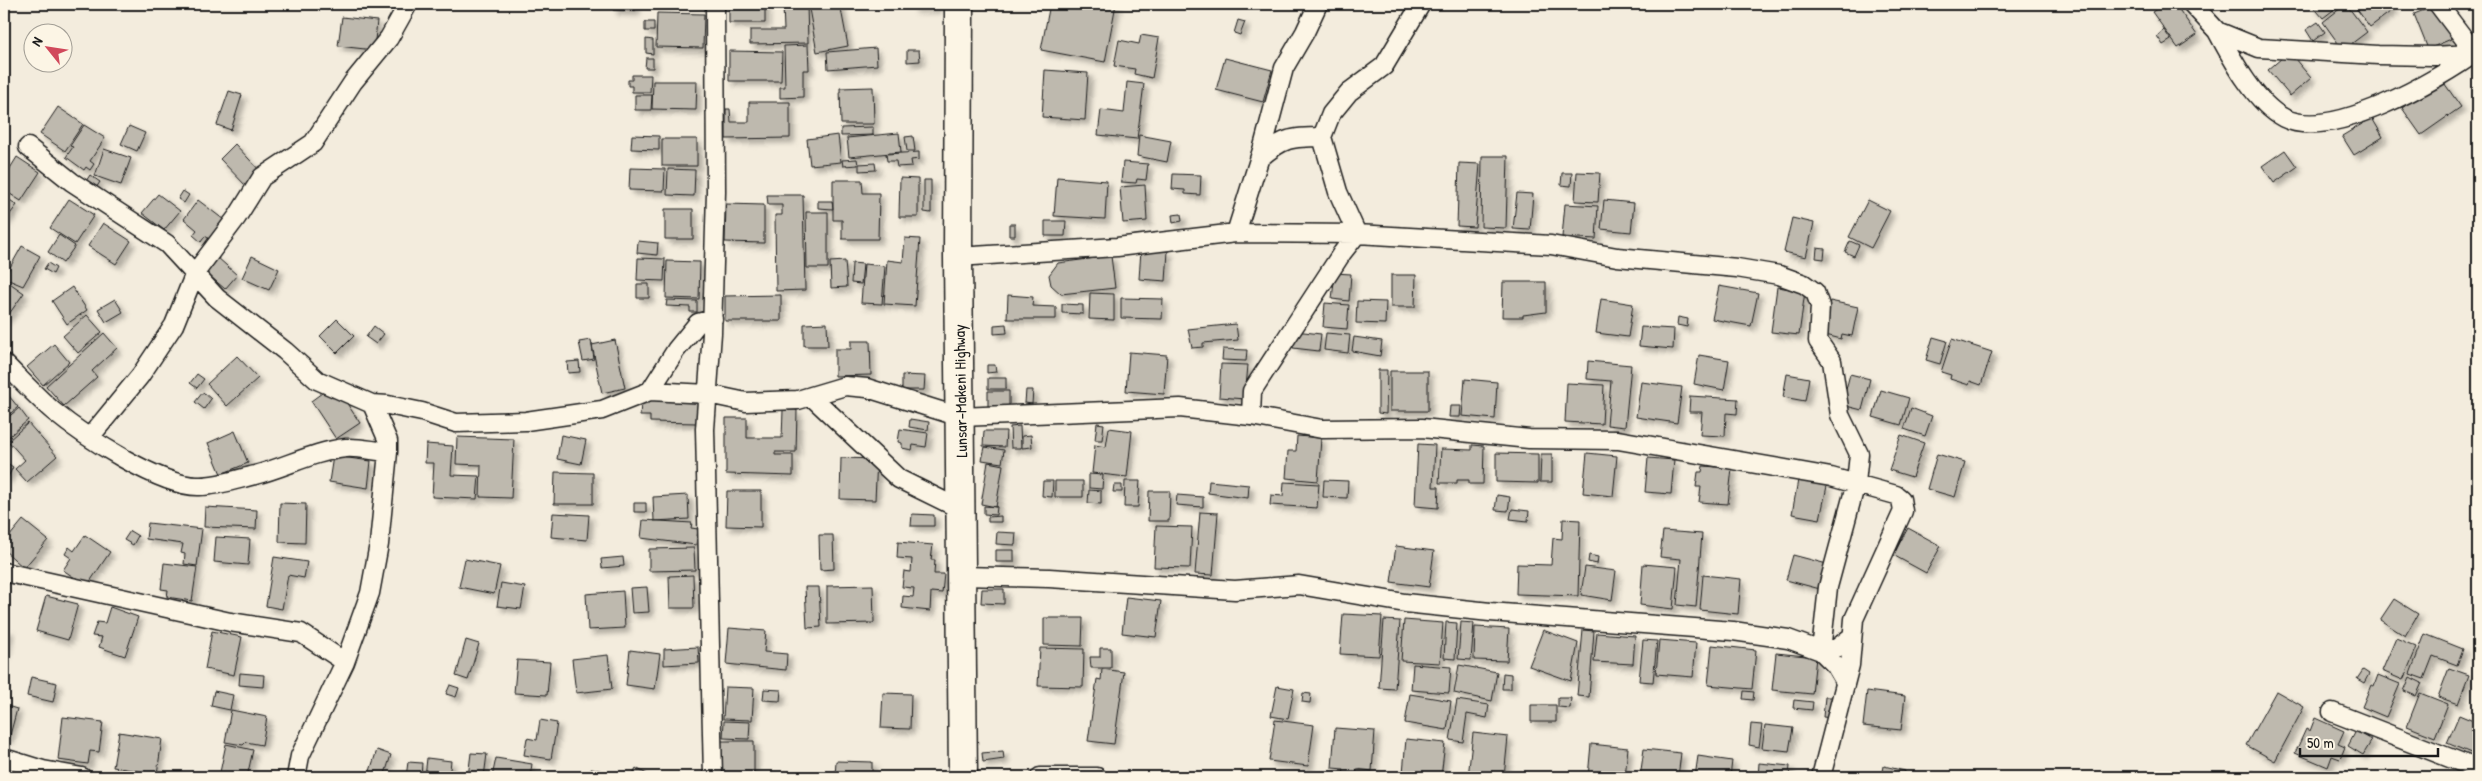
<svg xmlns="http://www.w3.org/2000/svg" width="2482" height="781" font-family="'Patrick Hand',sans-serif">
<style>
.building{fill:#beb9ae;stroke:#1c1c1c;filter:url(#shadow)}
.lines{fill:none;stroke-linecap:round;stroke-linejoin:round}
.street-casing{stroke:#1c1c1c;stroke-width:21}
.primary-casing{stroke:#1c1c1c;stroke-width:31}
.street{stroke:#fcf5e5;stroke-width:18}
.primary{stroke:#fcf5e5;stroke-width:28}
.labels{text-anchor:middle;stroke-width:4;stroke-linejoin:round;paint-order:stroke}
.street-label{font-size:16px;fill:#1c1c1c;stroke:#fcf5e5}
</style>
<defs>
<filter id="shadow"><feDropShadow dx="4.5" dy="4.5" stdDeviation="2.5" flood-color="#0004"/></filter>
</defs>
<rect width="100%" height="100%" fill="#f3ecdd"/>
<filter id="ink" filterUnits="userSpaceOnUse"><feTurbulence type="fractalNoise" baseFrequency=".02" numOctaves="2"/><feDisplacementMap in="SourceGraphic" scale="10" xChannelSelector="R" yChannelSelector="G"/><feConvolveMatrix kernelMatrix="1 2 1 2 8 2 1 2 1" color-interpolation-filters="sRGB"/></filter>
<g filter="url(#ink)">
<path class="building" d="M613,4H635V11L613,10Z
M729,4H765V23H729Z
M807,4L808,43L750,44V30H784L783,5Z
M840,4L848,46L817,52L809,9Z
M912,4H937V8H912Z
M1050,4H1116L1105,62L1041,50Z
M2164,4H2175L2197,35L2178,48L2152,12Z
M2311,4H2341L2323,18Z
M2346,4L2367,32L2343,50L2323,22Z
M2353,4H2391L2394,9L2370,27Z
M2437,5L2451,39L2428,49L2414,14Z
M657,13L704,14L703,48L656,47Z
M342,17L377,21L374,50L338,46Z
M1238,20L1245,22L1240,35L1234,33Z
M645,22H654V31H645Z
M2318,22L2325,32L2313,41L2306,30Z
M2164,30L2171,40L2163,45L2157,36Z
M1141,35L1159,38L1152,78L1134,74L1135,69L1114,66L1119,40L1139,44Z
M646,39L653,40V54L646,53Z
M808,45L809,70H803V97L780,98V87H785L784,46Z
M876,48L877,65L828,69L827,52Z
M907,50H919L920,61L907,62Z
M729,51L782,52L781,81H729Z
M2289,52L2311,78L2290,96L2268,70Z
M646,58H653V68H645Z
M1225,58L1272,70L1263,102L1216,90Z
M1045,70L1088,73L1085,120L1042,117Z
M632,75H651L650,92H632V86H628V80H632Z
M2442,80L2461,107L2421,135L2402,108Z
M653,81H697L696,110L652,109Z
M1127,82L1144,84L1137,139L1098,135L1101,110L1124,113Z
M873,87L874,124H841L840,88Z
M229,91L242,95L231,130L217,125Z
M635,95H652L651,110H635Z
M749,102H790V138L726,139V109H730L731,122H749Z
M58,107L83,124L65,151L40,134Z
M2372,118L2383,137L2354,155L2342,136Z
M84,125L105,138L90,161L94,164L90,170L86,167L84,170L66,157L73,147L70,146Z
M129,126L145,133L137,151L121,144Z
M873,127V135L841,136V128Z
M899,133L901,152L849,157L847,138Z
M632,135L659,136V150L631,149Z
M838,135L841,162L810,165L807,139Z
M1139,135L1171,141L1167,162L1137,156Z
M913,136L915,151H907L905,137Z
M662,139H697V166H662Z
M235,144L262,173L247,187L220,159Z
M104,149L131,158L121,185L95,176Z
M2285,150L2297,167L2274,183L2262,166Z
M919,152V159L911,160L912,166L897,167L896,161H887L886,154Z
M1482,156H1508L1506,228L1481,227Z
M17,157L40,172L21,201L4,190V178Z
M857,159L858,165L843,166L842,160Z
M1123,162L1148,164L1146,180L1137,179L1136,183L1121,182Z
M875,163L876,170L859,171V164Z
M1459,163L1480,164L1475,227L1457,226Z
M630,168L665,169L664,191L629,190Z
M668,169L695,170L694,196L667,195Z
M1577,172L1600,173L1598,202L1575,201Z
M1562,173H1572L1571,186L1561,185Z
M1173,174L1201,175L1200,195L1185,194V190L1172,189Z
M90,175L100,182L96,188L86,181Z
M1057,177L1107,181L1105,219L1054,216Z
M900,178L918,179V217H899Z
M833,180H862L863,193H879L878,239H842V220H833Z
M924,180H931V213L924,212Z
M1145,185L1147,221L1123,223L1120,187Z
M183,191L189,195L184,203L178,199Z
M1517,193L1533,194L1530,230L1513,229Z
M158,194L180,211L164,230L142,213Z
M767,195H803L805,290L776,291L775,215H782V205H768Z
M4,196L17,205L4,222Z
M69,199L94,215L75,244L50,228Z
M198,200L228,223L214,242L205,236L201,242L193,235L197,230L184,219Z
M1604,200L1634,203L1631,232L1601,229Z
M1868,200L1890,211L1871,248L1849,237Z
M818,201H832L833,209L818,208Z
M726,204L764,205V243L725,242Z
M1565,204L1598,206L1596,239L1562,237Z
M665,209H693V239H665Z
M806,212H828V268H807Z
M1181,214L1182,221L1173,223L1172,215Z
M1792,218L1814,223L1806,257L1784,252Z
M1045,221H1066L1065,236H1045Z
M103,223L131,241L116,264L88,246Z
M1009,224H1015V236H1009Z
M59,235L75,246L63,263L48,252Z
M905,238L920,239L915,306L884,304L887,260L903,262Z
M638,241L658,243L657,255L637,253Z
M1850,241L1859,245L1854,256L1845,252Z
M22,246L40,256L23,286L4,278Z
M1817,248L1825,249L1824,259L1816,258Z
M1141,250L1168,251L1166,281L1139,279Z
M252,256L279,269L269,290L242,278Z
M1111,256L1115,288L1061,294L1051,285L1049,275L1058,263Z
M217,257L237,275L225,289L204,271Z
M638,258L665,259L664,281L637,280Z
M667,261L700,262L699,299L666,298Z
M845,261L847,287L831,288L830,262Z
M48,263L56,268L53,274L44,269Z
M852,263L863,264L861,284L851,283Z
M864,264L885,266L882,304L861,303Z
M1335,273L1351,274L1349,301L1332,299Z
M1391,275H1416L1415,307H1391Z
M4,279L24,293L4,321Z
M1503,282H1546V312L1523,315V317H1502Z
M637,284H649V298H637Z
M1719,286L1758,293L1751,326L1712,319Z
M72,287L87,310L67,324L52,301Z
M1777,287L1805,291L1799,335L1771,332Z
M1090,293L1114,294V320L1089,319Z
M781,295V321H725V296Z
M1008,295L1033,297L1032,306L1056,307V319H1007Z
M1121,298L1163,299L1162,319L1121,318Z
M115,299L123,312L106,322L98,309Z
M1601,299L1633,304L1628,337L1596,333Z
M667,300L697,301V312H690V307L666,306Z
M1357,301L1386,302L1385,324L1356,323Z
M1830,301L1858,307L1852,336L1842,334L1841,339L1822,334Z
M1325,303L1349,305L1347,329L1323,327Z
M1062,304L1083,305V314L1062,313Z
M87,315L102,332L78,353L63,336Z
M1678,317L1688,319L1687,327L1677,325Z
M337,319L354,336L337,353L320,336Z
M827,323L828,346H804V324Z
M1006,324L1007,333L994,334V325Z
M1236,324L1238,340L1203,343V347L1192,348L1188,329Z
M374,326L384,334L376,344L366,337Z
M1641,327L1674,329L1673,349L1639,346Z
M1295,331L1321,334L1319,351L1293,348Z
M104,333L117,348L92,371L97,377L64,406L46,386Z
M1326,333L1350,335L1348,353L1324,350Z
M1354,337L1382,341L1380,356L1352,351Z
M1933,337L1947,341L1940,364L1926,360Z
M1952,339L1992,352L1981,385L1970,381L1969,385L1950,379L1951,375L1941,372Z
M591,340L594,359L583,361L579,342Z
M615,340L625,388L602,393L592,345Z
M851,341H870L871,375L835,376V349H851Z
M54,344L69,362L43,385L27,367Z
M1223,349L1247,350L1246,361L1222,360Z
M1129,352L1167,355L1164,394L1126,391Z
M1699,355L1729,360L1724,390L1694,384Z
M237,356L258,378L227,406L207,384Z
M579,361L580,372L568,373L567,362Z
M1588,361L1631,365L1625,427L1607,425L1611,381L1587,379Z
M1221,364L1248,365L1245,399L1219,397Z
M987,365H995L996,372L987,373Z
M1378,370H1387L1386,414L1378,413Z
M1390,371H1428V411H1390Z
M197,374L204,379L197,388L190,383Z
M1787,374L1809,378L1805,401L1783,397Z
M1850,374L1870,379L1862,410L1842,405Z
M902,375L925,376L924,390H902Z
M988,378H1006V389H988Z
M1465,379L1497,382L1495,419L1462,416Z
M1641,382L1682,387L1677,423L1636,417Z
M1567,383L1604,385L1602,424L1565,422Z
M4,390L18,407L4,419Z
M326,390L332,398L340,393L360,423L336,439L311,401Z
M1026,390H1033L1032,404L1025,403Z
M1881,390L1909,398L1901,425L1873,417Z
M988,391H1009V409H988Z
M203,392L211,399L204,409L195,402Z
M1690,396L1738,399L1737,414L1726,413L1725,436L1700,435L1702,412H1689Z
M650,400L698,401L697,423L650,422V416H640L641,403H650Z
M1450,406H1461L1460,417H1449Z
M19,408L28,420L4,441V421Z
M1911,408L1932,416L1925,436L1904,429Z
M783,410H797L796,452H775V455H793V476L726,474V418H747V438H782Z
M910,419L929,422L928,430L909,427Z
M28,423L57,456L27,482L15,469L25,460L8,441Z
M1097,423L1104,424L1102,440H1095Z
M1020,426L1021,448H1011L1010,427Z
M1109,428L1132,431L1127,477L1092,473L1095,445L1106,447Z
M900,429L928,433L926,447L913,445L912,450L902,448V443L898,442Z
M235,431L248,463L221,474L208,443Z
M984,431H1006L1005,447L983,446Z
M561,435L586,440L581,464L557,459Z
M1031,435L1032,447L1022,448V436Z
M1901,435L1924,443L1912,477L1889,470Z
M1297,436L1321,438L1318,481L1286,478L1288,451H1296Z
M457,437L514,439L511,498L480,497L481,465L456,464Z
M426,444L453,446L451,475L479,476L477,499L432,497L434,463H425Z
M1418,444L1435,445L1433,487H1439L1438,508L1415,506Z
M1472,445L1484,446L1483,484H1469V480H1457V483H1439L1441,449L1472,450Z
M985,447L1004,450L1002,463L982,460Z
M1496,453L1538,454V483L1496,482Z
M1587,453L1617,456L1613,496L1583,493Z
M1541,454H1552V482H1540Z
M1937,454L1965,462L1955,497L1927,489Z
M333,456L371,461L368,488L329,482Z
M841,458L877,459L875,500L840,499Z
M1648,458L1674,460L1671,494L1645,492Z
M4,461L13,467L7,479L4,477Z
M988,462L1003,465L996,507L981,504Z
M1703,466L1732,468L1728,504L1699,502L1701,487H1696L1698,472H1702Z
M555,472L593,473V504H554Z
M1089,474L1103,475L1102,489L1089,488Z
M1324,480L1348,481L1347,498L1323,497Z
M1798,480L1827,486L1820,519L1792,514Z
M1043,481H1053L1052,497L1042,496Z
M1055,481H1083V497H1055Z
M1125,481H1140L1138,507H1124Z
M1209,481L1249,485L1248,498L1208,493Z
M1284,482L1319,484L1317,508L1270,505L1271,495L1283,496Z
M1114,485H1122V492H1113Z
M1089,490L1101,491V504L1088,503Z
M727,491H761V527L726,526Z
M1149,491H1170L1169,521H1148Z
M688,495L689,519L654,521L653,497Z
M1177,495L1203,497V507L1176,505Z
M1497,495L1510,497L1508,511L1495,510Z
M280,503L306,504L305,543L279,542Z
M634,503H646V512H634Z
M984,506L997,507L996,515L984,514Z
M205,507L257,510L256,529L204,527Z
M1512,509L1529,511L1528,521L1510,519Z
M1200,512L1218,513L1213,575L1195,574Z
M553,513L589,515L587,540L551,537Z
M912,514L934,515V526H911Z
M1001,516V522H988V517Z
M1563,519L1580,520L1578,596L1516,594L1517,564L1551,565L1553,538L1562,539Z
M23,520L48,540L24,568L4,550V543Z
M643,520L692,523L691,528L698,529L696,545L641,538Z
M148,523L202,529L197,566L184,564L185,554L181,553L183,544L146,539Z
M1156,526L1192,527L1190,568L1154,567Z
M1908,528L1941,546L1926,573L1893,555Z
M130,531L138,536L133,545L124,540Z
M1663,531L1702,534L1696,607L1677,605L1681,559L1660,557Z
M997,532L1016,533L1015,545L996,544Z
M85,535L110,552L87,586L63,570L71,558L65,554L69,547L74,551Z
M819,535H833L834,569L820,570Z
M216,537L250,539L248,565L214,562Z
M898,542L933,545L931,560H935L934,574H944L942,593L931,592L930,611L902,608L903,596L913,597L914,588L902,587L904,571L911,572L912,559L897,558Z
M1396,546L1434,551L1429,587L1391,582Z
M694,548L695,570L649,571V549Z
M996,550H1014V562H996Z
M1589,555L1598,557L1597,564L1588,562Z
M1793,555L1827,564L1820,589L1786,580Z
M274,557L307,562L304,578L288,575L282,609L266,606Z
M623,557L624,566L602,568L601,559Z
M465,559L500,566L494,594L459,587Z
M164,563L197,567L192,601L167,597L168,590L161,589Z
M1643,564L1677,567L1673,609L1640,605Z
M1585,567L1616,571L1612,600L1581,595Z
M693,575L694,608H670L669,576Z
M1703,575L1741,579L1738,614L1700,610Z
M501,583L525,587L521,609L497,606Z
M873,585L874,623L827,624V586Z
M647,587L649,612L632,613L630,588Z
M805,587H819L821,627L807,628Z
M982,589H1004V604L981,603Z
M623,591L625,628L588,630L586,594Z
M46,596L78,604L68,640L36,631Z
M1126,597L1161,601L1156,637L1122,633Z
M2394,599L2418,614L2405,636L2380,620Z
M110,607L138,617L125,656L99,647L102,637L92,636L97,622L105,623Z
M1343,614L1382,616L1379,656L1340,654Z
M1044,618H1083L1082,646L1044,645Z
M1384,620L1400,621L1395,689L1379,688Z
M1404,620L1443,623L1440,663L1401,661Z
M1446,622L1457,623L1455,659L1444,658Z
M1461,622L1474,623L1471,660L1458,659Z
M1475,627L1509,629L1507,661L1474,660Z
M729,628L766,631L764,652L787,654L786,670L726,664Z
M4,629L9,630L4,657Z
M1543,630L1578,643L1571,681L1529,666Z
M1583,630L1594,631L1589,697L1577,696Z
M212,631L242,637L234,675L205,669Z
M1597,633L1635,636L1633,664L1594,662Z
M2425,634L2463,649L2457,665L2433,656L2424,679L2410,674Z
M2396,638L2417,647L2403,680L2382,671Z
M466,640L479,644L468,680L456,676Z
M1643,640L1657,641L1653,682L1639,681Z
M1659,640L1696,643L1693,677L1656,674Z
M1712,645L1756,650L1752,689L1708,685Z
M698,647L699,663L664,665V649Z
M1040,648L1084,649L1083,687L1038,686Z
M1100,648H1111V668H1091L1090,657H1100Z
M630,650L660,654L655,689L626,685Z
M1776,653L1816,657L1812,694L1772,690Z
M608,655L612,689L576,693L572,659Z
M517,660L550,662L547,695L514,693Z
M1413,664L1451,667L1449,693L1411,690Z
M1459,665L1497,672L1492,701L1454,693Z
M2449,668L2469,675L2458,704L2438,697Z
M1102,669L1124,672L1114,744L1088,741L1097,679L1101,680Z
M2363,670L2369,674L2364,683L2357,679Z
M240,673L264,675L263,687L239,685Z
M1503,673L1511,674V689H1502Z
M2378,675L2400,684L2386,717L2362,707L2371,685L2374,686Z
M31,677L57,683L53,702L27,696Z
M2410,677L2422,683L2416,696L2404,691Z
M450,685L459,688L456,697L446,694Z
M1277,686L1294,689L1288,719L1271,716Z
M725,687L754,688L752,720L723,719Z
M764,689L781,690L780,701L763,700Z
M214,691L233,695L230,710L211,706Z
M1744,691L1754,692L1753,700L1743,699Z
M1867,691L1905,696L1901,730L1863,726Z
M2276,691L2304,707L2275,761L2246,745Z
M883,693L911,694L910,729L881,728Z
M1303,693L1311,694L1310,703L1302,702Z
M2420,693L2448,704L2435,737L2407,726Z
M1410,694L1451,701L1447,730L1405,723Z
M1825,697H1834L1832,718L1823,717Z
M1558,698H1571L1570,708L1558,707Z
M1457,700L1489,705L1487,718L1467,714L1463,742L1450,740Z
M1794,700L1813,702L1812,710L1793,708Z
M4,705L17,709L9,739L4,738Z
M1531,705H1556V722H1531Z
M231,710L267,717L262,745L246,742L243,745L225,742Z
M2459,715L2478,723V756L2447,743Z
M63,717L103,722L99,752L90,751L88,764L58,760Z
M2315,718L2344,731L2338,744L2345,747L2340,759L2332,756L2328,767L2295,753L2306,729L2310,731Z
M540,720L557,723L551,759L524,755L527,738L537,740Z
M1275,720L1314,725L1308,766L1269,761Z
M724,721L750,722L749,739L723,738Z
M1751,724L1762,725L1759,747L1749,745Z
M1765,725L1793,728L1789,751L1762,748Z
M1335,728L1375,731L1372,771L1357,769L1356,776L1343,775L1344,769L1332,768Z
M2356,731L2372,740L2363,755L2348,746Z
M119,732L162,739L157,774L113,767Z
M1473,733L1508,737L1504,777H1468Z
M1406,739L1445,743L1441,777L1403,773Z
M721,741H754V777H721Z
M226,744L253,750L247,777H219Z
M1591,744L1628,748L1625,777H1588Z
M1644,749L1681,753L1678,777H1640Z
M377,750L391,755L384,777L369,774Z
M1003,751L1004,759L983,762L982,753Z
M471,753L487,754L484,777H468Z
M1698,756L1732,761L1730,777H1695Z
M427,758L451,761L449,777H425Z
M496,758L532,764L530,777H492Z
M836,761L872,762V773H878V777H835Z
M408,762L422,763L421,777H406Z
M1759,763L1790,766L1789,777H1758Z
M1884,766L1905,771L1904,777H1882Z
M636,768L652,777H631Z
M591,769L612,772L611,777H590Z
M2252,771L2280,777H2251Z"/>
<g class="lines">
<g class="street-casing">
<path id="street" d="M2192,4L2217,31L2259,48L2378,55L2433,56L2472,54
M2438,4L2475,53
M2217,31C2232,59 2255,103 2284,118C2331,142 2438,80 2478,51
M28,147L72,182L167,244L217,298L285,351L317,380L372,404L388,405L422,412L456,423L526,421L602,410L650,391L708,394L746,402L798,400L845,386L867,388L960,417L1180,408L1251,416L1322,429L1422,428L1529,439L1618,440L1831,477L1896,495L1901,499L1903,511L1854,619L1850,665L1821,777
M1260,158C1283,138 1291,137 1322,137
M1236,233L1263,147L1284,68L1305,32L1318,4
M958,257L1117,247L1236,233L1357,234L1551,245L1617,257L1737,268L1779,275L1804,284L1815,292L1820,306L1818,341L1832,361L1840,415L1859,454L1856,483L1828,587L1821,651L1837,648L1851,637
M4,363C20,379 36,396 53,411C82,435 162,488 200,486C218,486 238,479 255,475C286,467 315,451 346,448C359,447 374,451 388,452
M650,391L676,350L698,323L713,319
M811,396L899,479L962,510
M1251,416L1252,391L1342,253L1357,234L1338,192L1322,137L1331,114L1349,92L1384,66L1421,4
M90,437L140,376L174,325L195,273L237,217L262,177L313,143L353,82L389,38L408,4
M4,572L230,622L301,633L345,662
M962,576L1049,578L1235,590L1299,585L1405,603L1490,612L1733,631L1788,639L1821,651L1835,665L1845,682
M2332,712L2478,769
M4,758L43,770L82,777
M296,777L300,756L345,662L370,593L379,544L388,452V441L372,404
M713,777L705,429L712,333L716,192L715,4
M1040,777H1097"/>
</g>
<g class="primary-casing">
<path id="primary" d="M959,4L958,257L963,777"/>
</g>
<use href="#street" class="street"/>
<use href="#primary" class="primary"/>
</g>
</g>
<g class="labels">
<g class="street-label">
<text transform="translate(960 391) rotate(-91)" y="6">Lunsar-Makeni Highway</text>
</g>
</g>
<rect width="2482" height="781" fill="none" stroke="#fcf5e5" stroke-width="20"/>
<rect x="10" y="10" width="2462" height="761" fill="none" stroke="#1c1c1c" stroke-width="2" filter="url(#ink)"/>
<g transform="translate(48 48) rotate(300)"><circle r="24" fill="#fcf5e5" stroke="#a29e95"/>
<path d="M0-4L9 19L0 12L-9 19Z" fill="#d1495b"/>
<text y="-8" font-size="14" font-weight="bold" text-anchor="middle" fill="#1c1c1c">N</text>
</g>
<path d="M2300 748v8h138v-8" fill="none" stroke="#1c1c1c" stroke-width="2.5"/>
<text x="2307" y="748" font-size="15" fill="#1c1c1c" stroke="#fcf5e5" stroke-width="4" paint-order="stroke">50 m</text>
</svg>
